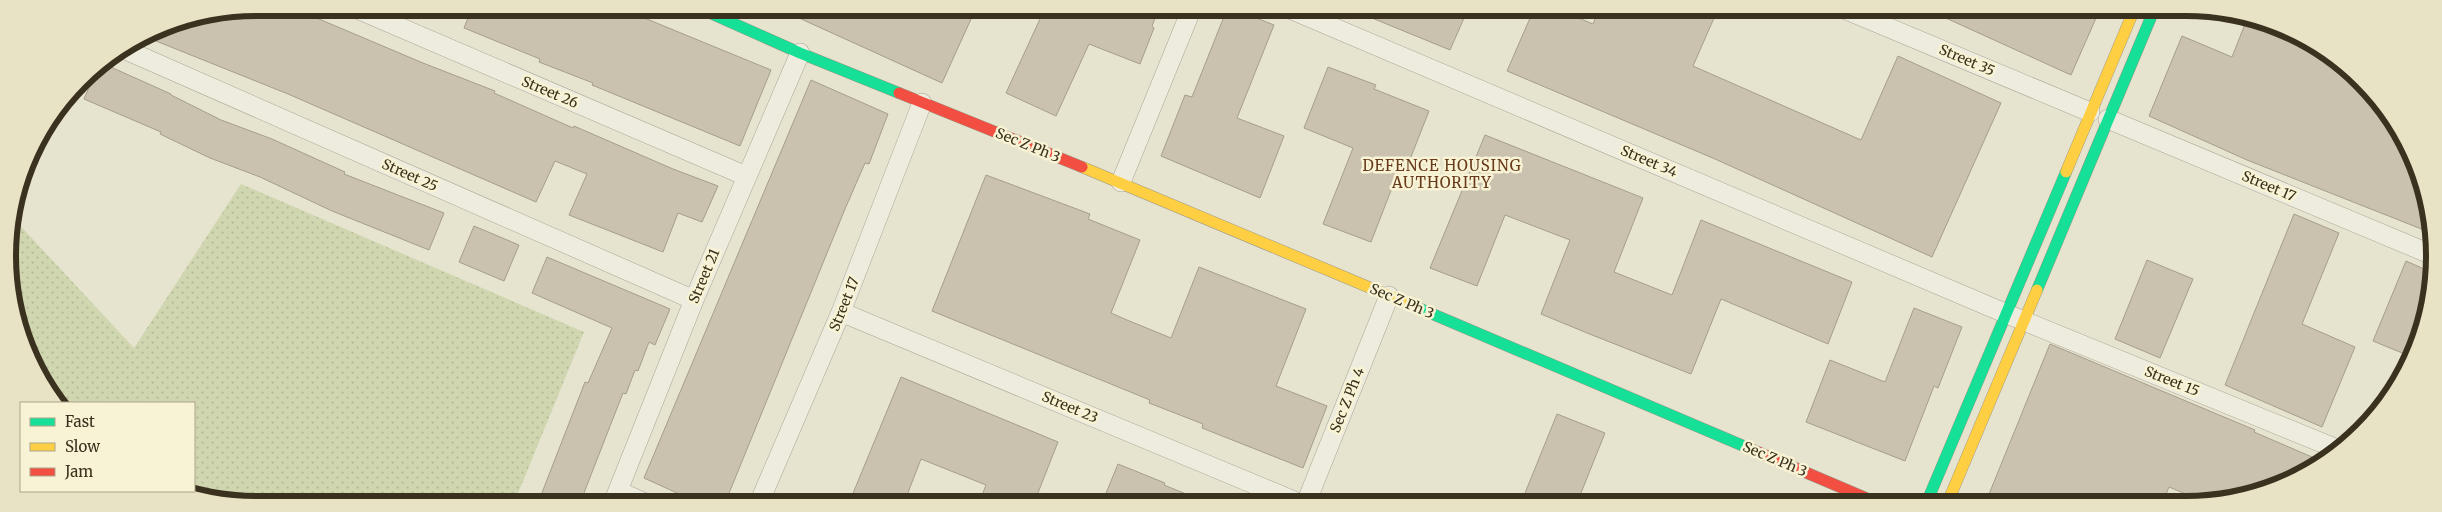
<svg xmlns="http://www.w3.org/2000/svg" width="2442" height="512" font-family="Merriweather,serif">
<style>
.grass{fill:url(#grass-dots)}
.building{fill:#cac1ae;stroke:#a69e8d}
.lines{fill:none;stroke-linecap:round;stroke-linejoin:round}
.street-casing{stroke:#aba796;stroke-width:20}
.fast-casing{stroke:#9b9787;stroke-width:12}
.slow-casing{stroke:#9b9787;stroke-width:12}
.jam-casing{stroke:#9b9787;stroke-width:12}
.street{stroke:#eeecdf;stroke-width:19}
.fast{stroke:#16e098;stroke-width:11}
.slow{stroke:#ffcf43;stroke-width:11}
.jam{stroke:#f24e42;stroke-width:11}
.labels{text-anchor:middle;stroke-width:5;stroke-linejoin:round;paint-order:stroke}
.street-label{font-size:14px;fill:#3a311e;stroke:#f7f3d4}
.neighbourhood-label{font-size:15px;letter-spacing:1px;fill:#683a1c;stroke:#f7f3d4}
.rim{fill:none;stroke:#3a311e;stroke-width:6}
</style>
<defs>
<pattern id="grass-dots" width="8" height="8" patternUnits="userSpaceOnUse" patternTransform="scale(1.25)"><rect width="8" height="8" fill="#d0d7b0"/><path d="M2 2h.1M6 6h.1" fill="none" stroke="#b3b997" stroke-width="1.8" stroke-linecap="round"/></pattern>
</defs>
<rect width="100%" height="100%" fill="#e6e3ce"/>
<path class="grass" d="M241,184L584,332L514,503L224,502L189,491H194V403H60L21,336L8,240L13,218L134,348Z"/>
<path class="building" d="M256,8H293L423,63L495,91L494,93L573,128L574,126L673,169L718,186L702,222L678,213L663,252L569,215L587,174L555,161L536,202L288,94L146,37L161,26Z
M472,8H620L771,70L740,146L592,85L593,83L539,62L540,59L464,28Z
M777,8H976L942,83Z
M1045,8H1159L1152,26L1154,28L1140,64L1089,44L1056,116L1006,93Z
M1227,9H1234L1274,25L1237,118L1284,136L1260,198L1161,156L1185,95L1192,97Z
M1350,9H1468L1450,50Z
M1534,9H1557L1593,24L1599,9H1718L1693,66L1861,140L1898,56L2001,103L1932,257L1715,159L1507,71Z
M1926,9H2100L2071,75Z
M2247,19L2310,41L2383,104L2426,191L2429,232L2247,160L2149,116L2182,36L2232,57Z
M104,64L171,94V95L221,120L272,139L345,172L344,174L444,213L429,250L332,211L260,177L210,158L160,134L161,132L84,99L97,69Z
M1328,67L1376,85L1374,89L1429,111L1405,172L1399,170L1371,242L1323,224L1353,148L1304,128Z
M811,80L888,114L869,164L865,163L845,209L725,503H699L644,478Z
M1485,135L1643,198L1614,272L1672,295L1701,220L1852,282L1828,344L1721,299L1691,374L1592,335L1541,314L1570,240L1505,215L1477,286L1430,268Z
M986,175L1090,214L1088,219L1140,240L1111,313L1127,320L1171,338L1199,267L1306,309L1276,386L1327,406L1303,468L1202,428L1203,424L1149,403L1150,400L932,311Z
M2294,214L2339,233L2302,324L2355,347L2322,427L2225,385Z
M474,226L519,245L504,281L459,262Z
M547,257L670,309L655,345L649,342L638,371L635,370L626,394L623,393L580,503H538L585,382L588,383L612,328L532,293Z
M2147,260L2193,279L2160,358L2115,339Z
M2406,261L2431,272L2432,288L2412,357L2373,341Z
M1914,308L1962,327L1938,388L1934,386L1905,461L1806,422L1830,360L1885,382Z
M2050,344L2255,430L2254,432L2319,460L2281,485L2207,503L2169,487L2162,504H1985Z
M901,377L1058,442L1034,503H979L986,485L921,459L904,503H849Z
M1557,414L1605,433L1577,503H1521Z
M1118,464L1165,483L1164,485L1208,503H1102Z"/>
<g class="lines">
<g class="street-casing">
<path id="street" d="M355,8L746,176
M1290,9L2007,314L2337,449
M1844,9L2090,112
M126,50L694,300
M2108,119L2430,254
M1121,182L1192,8
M841,312L1299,503
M618,491L645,503
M613,503L694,300L800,53
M759,503L841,312L922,103
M1306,503L1389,296"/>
</g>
<g class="fast-casing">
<path id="fast" d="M699,8L800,53L899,93
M2037,290L2154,10
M1416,307L1753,450
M1926,504L2066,172"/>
</g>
<g class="slow-casing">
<path id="slow" d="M1082,167L1416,307
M2066,172L2134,10
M1947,504L2037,290"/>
</g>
<g class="jam-casing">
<path id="jam" d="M899,93L1082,167
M1753,450L1880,504"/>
</g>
<use href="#street" class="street"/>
<use href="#fast" class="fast"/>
<use href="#slow" class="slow"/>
<use href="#jam" class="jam"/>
</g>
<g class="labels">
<g class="street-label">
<text transform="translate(1967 60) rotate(23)" y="5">Street 35</text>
<text transform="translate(550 92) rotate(23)" y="5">Street 26</text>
<text transform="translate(1028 145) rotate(22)" y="5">Sec Z Ph 3</text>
<text transform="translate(1649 161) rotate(23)" y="5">Street 34</text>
<text transform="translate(410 175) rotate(24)" y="5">Street 25</text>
<text transform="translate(2269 186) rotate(23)" y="5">Street 17</text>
<text transform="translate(704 276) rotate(-67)" y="5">Street 21</text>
<text transform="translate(1402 301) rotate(23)" y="5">Sec Z Ph 3</text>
<text transform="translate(844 304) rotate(-68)" y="5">Street 17</text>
<text transform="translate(2172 381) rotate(22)" y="5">Street 15</text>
<text transform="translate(1347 400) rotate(-68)" y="5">Sec Z Ph 4</text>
<text transform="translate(1070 407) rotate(23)" y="5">Street 23</text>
<text transform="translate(1775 459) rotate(23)" y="5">Sec Z Ph 3</text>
</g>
<g class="neighbourhood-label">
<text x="1442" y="171">DEFENCE HOUSING<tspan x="1442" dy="17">AUTHORITY</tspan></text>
</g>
</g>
<path d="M0 0H2442V512H0ZM256 16H2186A240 240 0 0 1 2426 256V256A240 240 0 0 1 2186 496H256A240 240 0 0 1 16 256V256A240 240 0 0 1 256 16Z" fill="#e8e3c5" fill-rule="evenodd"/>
<path class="rim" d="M256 16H2186A240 240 0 0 1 2426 256V256A240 240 0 0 1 2186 496H256A240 240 0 0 1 16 256V256A240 240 0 0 1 256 16Z"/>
<rect x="20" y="402" width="175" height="90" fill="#f7f3d4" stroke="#aba58b"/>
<rect x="30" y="418" width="25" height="8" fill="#16e098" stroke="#aba58b"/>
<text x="65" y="427" font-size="15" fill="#3a311e">Fast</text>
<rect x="30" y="443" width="25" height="8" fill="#ffcf43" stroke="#aba58b"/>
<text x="65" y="452" font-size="15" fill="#3a311e">Slow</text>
<rect x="30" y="468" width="25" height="8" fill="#f24e42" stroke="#aba58b"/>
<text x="65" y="477" font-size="15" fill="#3a311e">Jam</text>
</svg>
